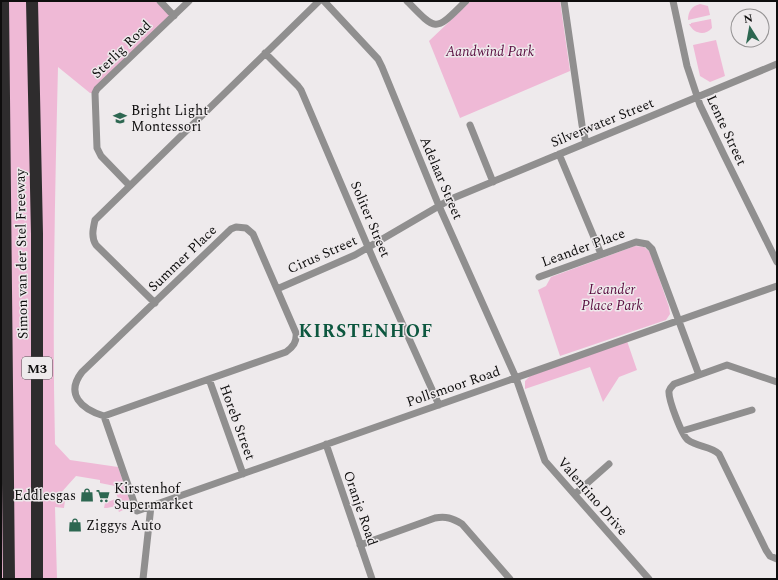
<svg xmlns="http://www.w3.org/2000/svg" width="778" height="580" font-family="Spectral,serif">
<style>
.green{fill:#efb9d6}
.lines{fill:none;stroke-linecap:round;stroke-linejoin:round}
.street{stroke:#908f8f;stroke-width:7}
.highway{stroke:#2e2c2d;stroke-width:12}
.labels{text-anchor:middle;stroke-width:3;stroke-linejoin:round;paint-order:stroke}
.shield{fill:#eeeaec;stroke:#514f50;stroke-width:1}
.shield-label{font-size:13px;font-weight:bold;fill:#0e0d0d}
.street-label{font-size:14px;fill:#0e0d0d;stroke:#eeeaec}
.park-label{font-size:14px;font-style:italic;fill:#5a0e40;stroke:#eeeaec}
.poi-label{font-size:14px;fill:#0e0d0d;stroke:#eeeaec;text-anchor:start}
.district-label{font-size:18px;font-weight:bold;letter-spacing:1px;fill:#0d573f;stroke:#eeeaec}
</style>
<rect width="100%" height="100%" fill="#eeeaec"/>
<path class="green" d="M1,1H160L174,16L95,93H90L58,67C55,193 52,318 55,444L70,460L118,467L129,499L127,508L119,512L116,506L107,508H104L105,503L118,498L114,488L115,486L100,483V480L76,476L59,495L65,500L64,508L55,507L57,579H1Z
M471,1H560L570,71L460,118L429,41Z
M700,4L708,6L710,15L688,20C688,11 692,6 700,4Z
M711,19L712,28C705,36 694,34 689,24H691V23Z
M716,40L725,76L710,82L700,76L693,45Z
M635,246L644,247L650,252L669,307L670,314L666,320L560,356L538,290L546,286L551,277Z
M627,341L637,370L619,377L603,402L590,367L525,389V381L530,376Z"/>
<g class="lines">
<path class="street" d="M160,1L174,16
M324,1L378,59L382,67L439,206L516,378L545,461L649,579
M407,1C438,33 435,31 466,1
M564,1L582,125L586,143
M673,1L687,66L700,105L724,155L777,262
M265,53L298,86L301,90L374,261L439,405
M470,125L493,182
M559,154L601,254
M129,185L101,156L97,148L95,93L97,89L189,1
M236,227L246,228L253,234L296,333C297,342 293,347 286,352L104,416C81,409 65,394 82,372L231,229Z
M539,277L636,242L647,244L652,249L699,375
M277,289L355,255L451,199L777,64
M155,303L96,245C91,237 93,229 95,220L319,1
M209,379L243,474
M777,382L727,365L674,384C672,386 670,388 669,391C668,399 682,436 688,440C697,447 711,446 719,454L766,550L770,556L777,559
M104,416L137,511L777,286
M682,431L752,410
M326,444L372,579
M575,494L609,464
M360,545L435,518C446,516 452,518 462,524L510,579
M143,579L151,506"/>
<path class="highway" d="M3,1L9,579
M32,1L37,234V579"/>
</g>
<defs>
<g id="school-bare" transform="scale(1.08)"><path d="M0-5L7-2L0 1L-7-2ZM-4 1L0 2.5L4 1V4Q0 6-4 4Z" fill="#2d6751" stroke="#eeeaec" stroke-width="2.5" paint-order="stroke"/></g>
<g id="shop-bare" transform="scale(1.08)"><path d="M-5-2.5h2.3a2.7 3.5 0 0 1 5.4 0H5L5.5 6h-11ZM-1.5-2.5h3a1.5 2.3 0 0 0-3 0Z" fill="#2d6751" stroke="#eeeaec" stroke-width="2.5" paint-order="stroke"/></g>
<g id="supermarket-bare" transform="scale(1.08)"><path d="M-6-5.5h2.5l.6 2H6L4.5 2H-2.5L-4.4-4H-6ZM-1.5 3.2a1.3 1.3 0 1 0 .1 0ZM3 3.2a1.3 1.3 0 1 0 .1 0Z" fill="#2d6751" stroke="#eeeaec" stroke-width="2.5" paint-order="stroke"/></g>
</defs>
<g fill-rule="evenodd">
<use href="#school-bare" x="120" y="118"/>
<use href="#shop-bare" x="87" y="495"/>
<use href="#supermarket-bare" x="103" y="496"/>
<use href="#shop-bare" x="75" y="525"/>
</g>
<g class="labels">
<rect class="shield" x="22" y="357" width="30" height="22" rx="3"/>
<g class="shield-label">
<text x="37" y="373">M3</text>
</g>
<g class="street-label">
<text transform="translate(121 49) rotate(-44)" y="5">Sterlig Road</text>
<text transform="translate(602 122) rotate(-22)" y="5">Silverwater Street</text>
<text transform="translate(727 130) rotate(65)" y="5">Lente Street</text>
<text transform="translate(442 178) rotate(67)" y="5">Adelaar Street</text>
<text transform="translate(371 219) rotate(67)" y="5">Soliter Street</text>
<text transform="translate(583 247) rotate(-20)" y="5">Leander Place</text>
<text transform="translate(21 254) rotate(-91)" y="5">Simon van der Stel Freeway</text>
<text transform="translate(322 254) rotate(-24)" y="5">Cirus Street</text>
<text transform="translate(182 258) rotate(-44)" y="5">Summer Place</text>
<text transform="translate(453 386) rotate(-19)" y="5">Pollsmoor Road</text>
<text transform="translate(238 422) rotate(70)" y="5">Horeb Street</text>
<text transform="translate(593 496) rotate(49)" y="5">Valentino Drive</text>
<text transform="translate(361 508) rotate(71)" y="5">Oranje Road</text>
</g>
<g class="park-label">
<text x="490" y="56">Aandwind Park</text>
<text x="612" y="294">Leander<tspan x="612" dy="16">Place Park</tspan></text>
</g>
<g class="poi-label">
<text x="131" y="115">Bright Light<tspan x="131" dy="16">Montessori</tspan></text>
<text x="114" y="493">Kirstenhof<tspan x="114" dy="16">Supermarket</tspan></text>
<text x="76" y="500" text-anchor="end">Eddlesgas</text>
<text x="86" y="530">Ziggys Auto</text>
</g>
<g class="district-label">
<text x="366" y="337">KIRSTENHOF</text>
</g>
</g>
<rect width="778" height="580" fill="none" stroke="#0e0d0d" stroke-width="4"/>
<g transform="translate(750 28) rotate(349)"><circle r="19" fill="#eeeaec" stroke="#949293"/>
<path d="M0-3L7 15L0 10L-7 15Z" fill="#2d6751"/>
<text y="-6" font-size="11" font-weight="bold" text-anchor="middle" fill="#0e0d0d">N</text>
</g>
</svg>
